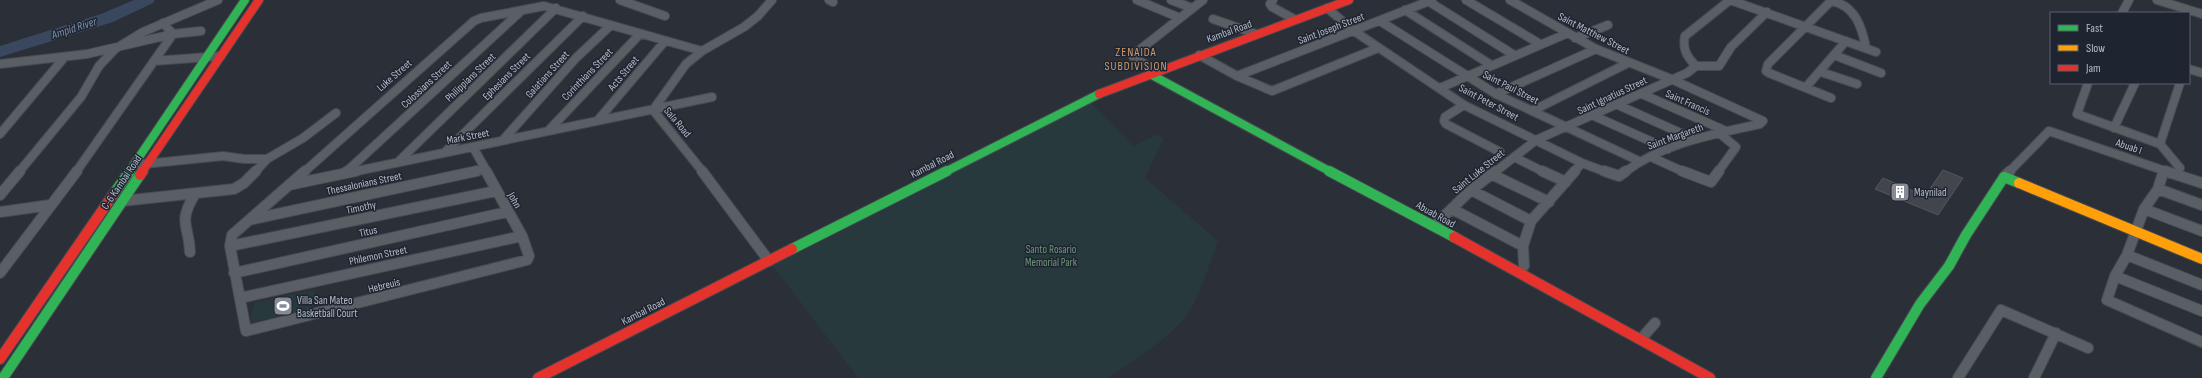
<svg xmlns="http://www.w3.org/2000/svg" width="2202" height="378" font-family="'Sofia Sans Condensed',sans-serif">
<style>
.green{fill:#28393d}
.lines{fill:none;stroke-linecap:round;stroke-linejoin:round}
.river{fill:#3a485f;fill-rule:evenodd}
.building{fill:#42454b;stroke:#52575f}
.street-far1-casing{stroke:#464a50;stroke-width:10}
.street-casing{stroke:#464a50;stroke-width:12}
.fast-far1-casing{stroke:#464a50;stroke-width:10}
.fast-casing{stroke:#464a50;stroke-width:12}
.slow-casing{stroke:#464a50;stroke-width:12}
.jam-far1-casing{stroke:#464a50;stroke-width:10}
.jam-casing{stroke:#464a50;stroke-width:12}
.street-far1{stroke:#5a5e65;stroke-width:8}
.street{stroke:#5a5e65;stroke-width:10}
.fast-far1{stroke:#30b455;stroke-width:8}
.fast{stroke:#30b455;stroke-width:10}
.slow{stroke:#ff9f0a;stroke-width:10}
.jam-far1{stroke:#e5322d;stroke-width:8}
.jam{stroke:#e5322d;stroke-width:10}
.labels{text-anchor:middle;stroke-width:3;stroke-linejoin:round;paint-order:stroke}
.street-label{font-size:11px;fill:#b5bbc7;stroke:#1e2531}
.poi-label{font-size:11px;fill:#b5bbc7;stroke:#1e2531;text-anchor:start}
.park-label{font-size:11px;fill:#6e9679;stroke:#1e2531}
.water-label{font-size:12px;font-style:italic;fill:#7f90ac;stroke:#1e2531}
.neighbourhood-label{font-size:12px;letter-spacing:1px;fill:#cd9a6b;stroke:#1e2531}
</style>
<rect width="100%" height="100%" fill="#2b2f37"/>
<path class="green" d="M1087,99L1133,146L1158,134L1163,139L1145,178L1218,241C1208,266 1200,300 1183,320C1167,339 1130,363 1108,378H858L770,262Z
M315,289L312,309L250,323L254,303Z"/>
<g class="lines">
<path class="river" d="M134,0H155L153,3L113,22L0,57V46L101,14Z"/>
</g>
<path class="building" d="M1943,170L1963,178L1938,215L1875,189L1883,178L1925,196Z"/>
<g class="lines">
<g class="street-far1-casing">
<path id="street-far1" d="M620,0L665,16
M829,0L833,2
M1137,0L1180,18
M1171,0L1192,8
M1273,0L1270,4L1272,7L1294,19
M1466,0L1540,44
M1510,0L1596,49L1671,79L1763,121L1760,124C1714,134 1663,143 1625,172
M2157,0L2202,14
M1428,1L1514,55
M1327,8L1354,31L1464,105L1582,163L1606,172
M1405,10L1491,65
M2122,13L2129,0
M1213,19L1256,34
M1380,21L1496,94L1639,161
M163,23L173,34L201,31
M1575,38L1608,25
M1199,55L1237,76L1272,91L1378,48
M1834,55L1881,73
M154,61L221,56
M0,64L87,54L173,34L76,172
M1696,66C1687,57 1682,49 1685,36L1730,0L1876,52
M1696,66H1719L1731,47L1767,12
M2189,69L2202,73
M1156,71L1133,57V55L1203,0
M1821,72L1857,84
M1237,76L1432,0
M2088,83L2077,114L2160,144L2180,168
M1806,87L1846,41
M1440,88L1568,33
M1496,94L1596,49
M1642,94L1726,131
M1831,98L1769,73L1766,71L1768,64L1831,1C1855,5 1862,27 1866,48
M1464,105L1445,117L1444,121L1446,124L1500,152
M1618,105L1694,139
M1532,111L1628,63
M1594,116L1668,149
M598,120L665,41
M2114,128L2135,83
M550,129L640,34
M0,134L63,59
M503,140L576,58L611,25
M2160,144L2180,83
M473,147L487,172
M446,151L583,16
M1514,157L1544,172
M1651,157L1684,172
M399,161L556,8
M134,165L223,156L244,159H267L303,138L336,113
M19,172L81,97L99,66L115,49L143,32L218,0
M255,172L267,159
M304,172L474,21L481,18L544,6L702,51
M346,172L520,12
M352,172L712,97
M472,172L484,169
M703,172L653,110L686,64L702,51L744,27L758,16L772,0
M1495,172L1536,140L1687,73L1696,66
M1574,172L1582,163
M1718,172L1736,147L1719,133
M2009,172L2049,131L2168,172"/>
</g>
<g class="street-casing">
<path id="street" d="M305,171L232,235L230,246L246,331L527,260L529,256L522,236L486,171
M702,171L769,261
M1542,171L1566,182
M1604,171L1619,176L1626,171
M1682,171L1711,182L1719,171
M2165,171L2202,183
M346,172L348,171
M1493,175L1549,202
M2162,176L2158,189L2144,209L2127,255L2115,276L2107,300L2202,342
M2004,177L2010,171
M289,185L356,171
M2158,189L2202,205
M1471,190L1531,221
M0,195L20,171
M122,201L234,189L244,183L256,171
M1452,209L1523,246
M2144,209L2202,231
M0,212L50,205
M249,220L477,171
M1438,222L1471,190L1496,171
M230,246L496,191
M190,252C189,224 177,224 195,194
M2127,255L2202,285
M1524,266L1523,246L1531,221L1575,171
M0,273L77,171
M234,273L507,212
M2115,276L2202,311
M240,298L522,236
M1641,339L1655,323
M1958,378L2001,310L2088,348
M2034,378L2056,333"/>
</g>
<g class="fast-far1-casing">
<path id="fast-far1" d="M1150,74L1331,172
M129,172L245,0
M945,172L1099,94"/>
</g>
<g class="fast-casing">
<path id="fast" d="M1329,171L1454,237
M115,192L130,171
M792,249L947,171
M3,378L140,175
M1876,378L1920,304L1949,266L1966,235L2004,177L2019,183"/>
</g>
<g class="slow-casing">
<path id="slow" d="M2019,183L2202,259"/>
</g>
<g class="jam-far1-casing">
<path id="jam-far1" d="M1099,94L1349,0
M142,172L259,0"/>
</g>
<g class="jam-casing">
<path id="jam" d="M140,175L143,171
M1454,237L1710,378
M0,359L115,192
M538,378L792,249"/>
</g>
<use href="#street-far1" class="street-far1"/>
<use href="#street" class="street"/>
<use href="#fast-far1" class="fast-far1"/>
<use href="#fast" class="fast"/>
<use href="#slow" class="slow"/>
<use href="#jam-far1" class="jam-far1"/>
<use href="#jam" class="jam"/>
</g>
<defs>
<g id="building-square" transform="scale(1)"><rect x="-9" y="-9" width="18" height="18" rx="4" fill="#858a95" stroke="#1e2531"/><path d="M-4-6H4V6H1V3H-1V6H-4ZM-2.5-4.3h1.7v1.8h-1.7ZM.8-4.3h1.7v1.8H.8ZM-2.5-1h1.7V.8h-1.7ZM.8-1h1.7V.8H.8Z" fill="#fff"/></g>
<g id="stadium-square" transform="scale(1)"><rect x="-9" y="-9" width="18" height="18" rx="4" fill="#858a95" stroke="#1e2531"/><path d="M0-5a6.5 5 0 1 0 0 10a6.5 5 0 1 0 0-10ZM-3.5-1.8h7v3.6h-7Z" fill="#fff"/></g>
</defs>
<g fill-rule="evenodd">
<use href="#building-square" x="1900" y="192"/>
<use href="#stadium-square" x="283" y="306"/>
</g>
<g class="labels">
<g class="street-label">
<text transform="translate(1331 28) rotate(-21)" y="4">Saint Joseph Street</text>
<text transform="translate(1229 31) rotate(-20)" y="4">Kambal Road</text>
<text transform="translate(1594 33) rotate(27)" y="4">Saint Matthew Street</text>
<text transform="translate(623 73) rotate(-50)" y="4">Acts Street</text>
<text transform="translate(547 74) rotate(-48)" y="4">Galatians Street</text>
<text transform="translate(587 74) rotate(-46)" y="4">Corinthians Street</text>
<text transform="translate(394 75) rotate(-41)" y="4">Luke Street</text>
<text transform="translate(506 76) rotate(-45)" y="4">Ephesians Street</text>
<text transform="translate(470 77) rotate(-44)" y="4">Philippians Street</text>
<text transform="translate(426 84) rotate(-43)" y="4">Colossians Street</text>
<text transform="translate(1511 87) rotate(27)" y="4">Saint Paul Street</text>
<text transform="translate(1612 95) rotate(-25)" y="4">Saint Ignatius Street</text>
<text transform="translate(1489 102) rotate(28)" y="4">Saint Peter Street</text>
<text transform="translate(1688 102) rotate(24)" y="4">Saint Francis</text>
<text transform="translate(678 122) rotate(50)" y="4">Sala Road</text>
<text transform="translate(468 136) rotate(-11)" y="4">Mark Street</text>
<text transform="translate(1675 136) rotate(-20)" y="4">Saint Margareth</text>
<text transform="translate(2129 146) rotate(19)" y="4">Abuab I</text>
<text transform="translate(932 164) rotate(-27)" y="4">Kambal Road</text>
<text transform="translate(1478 171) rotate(-39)" y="4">Saint Luke Street</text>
<text transform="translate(121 182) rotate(-56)" y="4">C-6 Kambal Road</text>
<text transform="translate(364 183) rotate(-12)" y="4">Thessalonians Street</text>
<text transform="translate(515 200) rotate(61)" y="4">John</text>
<text transform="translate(361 207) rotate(-12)" y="4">Timothy</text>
<text transform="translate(1436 214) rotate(29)" y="4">Abuab Road</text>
<text transform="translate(368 231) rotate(-13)" y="4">Titus</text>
<text transform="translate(378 255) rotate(-12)" y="4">Philemon Street</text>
<text transform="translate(384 285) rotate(-14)" y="4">Hebreuis</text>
<text transform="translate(643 311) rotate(-27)" y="4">Kambal Road</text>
</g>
<g class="poi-label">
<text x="1914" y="196">Maynilad</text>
<text x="297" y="304">Villa San Mateo<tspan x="297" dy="13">Basketball Court</tspan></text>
</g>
<g class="park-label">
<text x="1051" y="253">Santo Rosario<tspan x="1051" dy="13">Memorial Park</tspan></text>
</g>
<g class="water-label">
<text transform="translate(74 28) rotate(-18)" y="4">Ampid River</text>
</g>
<g class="neighbourhood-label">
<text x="1136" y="56">ZENAIDA<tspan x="1136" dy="14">SUBDIVISION</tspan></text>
</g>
</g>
<rect x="2050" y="12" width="140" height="72" fill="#1e2531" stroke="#5a616d"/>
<rect x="2058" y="25" width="20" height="6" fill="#30b455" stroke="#5a616d"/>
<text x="2086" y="32" font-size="12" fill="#b5bbc7">Fast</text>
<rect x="2058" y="45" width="20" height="6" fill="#ff9f0a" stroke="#5a616d"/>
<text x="2086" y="52" font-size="12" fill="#b5bbc7">Slow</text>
<rect x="2058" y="65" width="20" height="6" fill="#e5322d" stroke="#5a616d"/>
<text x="2086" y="72" font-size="12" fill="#b5bbc7">Jam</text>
</svg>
